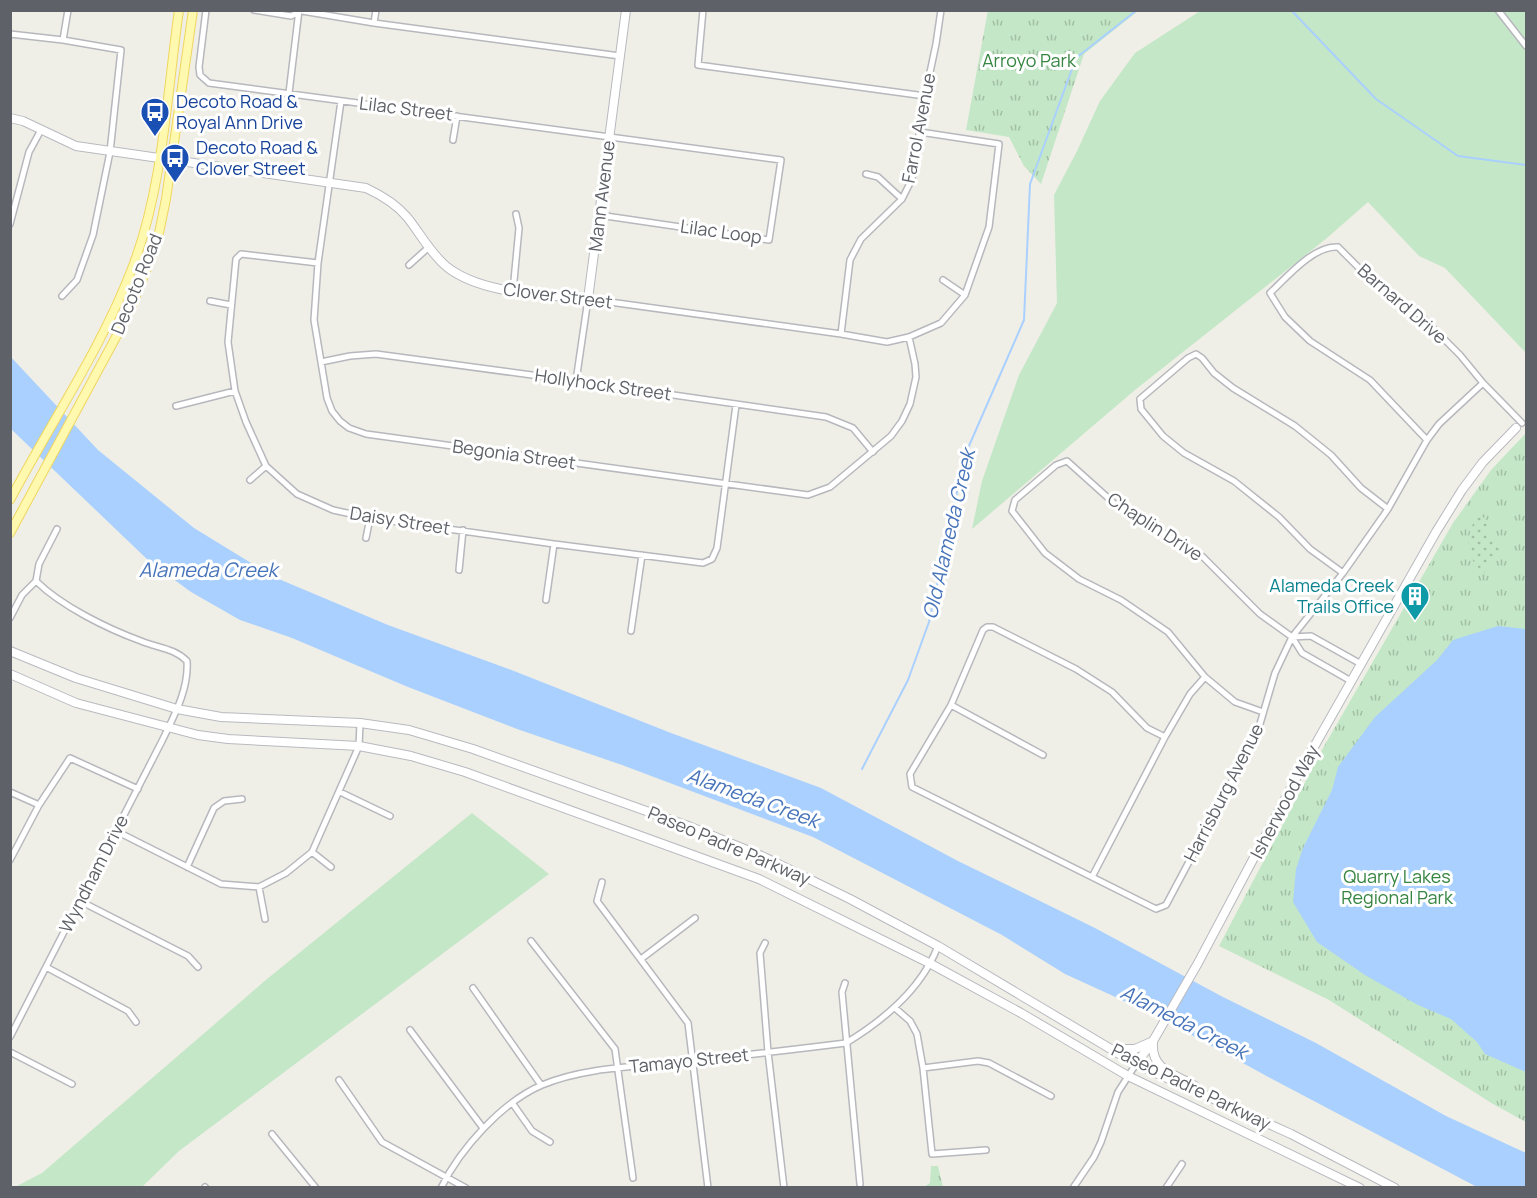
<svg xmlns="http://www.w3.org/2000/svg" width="1537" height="1198" font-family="Manrope,sans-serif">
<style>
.grass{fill:#c4e7c7}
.park{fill:url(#park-tufts)}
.garden{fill:url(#garden-dots)}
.water{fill:#a9d0fe}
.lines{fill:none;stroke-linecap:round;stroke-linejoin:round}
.stream{stroke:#a9d0fe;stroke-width:2}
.street-casing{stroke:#b7b8bd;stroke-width:8}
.secondary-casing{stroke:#b8bac0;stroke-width:10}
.primary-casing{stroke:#f0d65f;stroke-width:10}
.street{stroke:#fff;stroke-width:5}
.secondary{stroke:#fff;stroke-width:8}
.primary{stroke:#fef9ae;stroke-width:8}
.labels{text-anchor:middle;stroke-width:6;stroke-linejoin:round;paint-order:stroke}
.park-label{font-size:18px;fill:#368541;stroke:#fff}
.transit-label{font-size:18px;fill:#164399;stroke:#fff;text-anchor:start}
.street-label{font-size:18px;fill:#5e6167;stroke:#fff}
.culture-label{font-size:18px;fill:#0d838f;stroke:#fff;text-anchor:end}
.water-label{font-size:20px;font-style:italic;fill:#4774ba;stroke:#fff}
</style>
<defs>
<pattern id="park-tufts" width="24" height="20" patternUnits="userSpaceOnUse" patternTransform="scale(1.5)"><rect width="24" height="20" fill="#c4e7c7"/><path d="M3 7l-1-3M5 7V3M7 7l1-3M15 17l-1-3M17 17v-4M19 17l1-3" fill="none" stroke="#a2bfa5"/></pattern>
<pattern id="garden-dots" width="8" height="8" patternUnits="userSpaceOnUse" patternTransform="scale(1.5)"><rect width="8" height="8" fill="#c4e7c7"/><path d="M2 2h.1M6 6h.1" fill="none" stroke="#a2bfa5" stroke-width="1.8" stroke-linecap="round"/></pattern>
</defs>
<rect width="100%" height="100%" fill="#f0efe7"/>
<path class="grass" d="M1200,11H1526V353L1445,268L1419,256L1368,202L1327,238L1135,390L972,529L982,481L1019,375L1057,303L1054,195L1077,151L1100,101L1135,53Z
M472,813L549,874L179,1151L142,1187H15L42,1173L267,979Z"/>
<path class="park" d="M988,10L1138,11L1084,54L1041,184L1024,166L1009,137L966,130Z
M1526,433V1122L1493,1104L1329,1000L1219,946L1323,748L1453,523L1491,470Z
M931,1166H938L943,1187H924L930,1183Z"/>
<path class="garden" d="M1477,513L1491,523L1489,529L1490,538L1502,548L1484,573C1461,552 1467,539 1477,513Z"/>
<path class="water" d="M10,356L98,450L194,528L274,577L388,625L514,671L671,733L821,788L958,861L1095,928L1221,996L1316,1043L1446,1116L1526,1153V1187H1477L1274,1080L1157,1016L1065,974L1002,935L813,837L622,765L517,729L408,687L292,638L240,620L191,592L150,562L11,429Z
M1498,626L1526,629V1072L1485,1054L1477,1042L1451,1019L1418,1005L1365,975L1317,942L1293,902L1296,869L1303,848L1332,790L1338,767L1375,717L1437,660L1453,640Z"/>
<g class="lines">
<path class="stream" d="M1291,10L1376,99L1458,156L1526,165
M862,769L908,680L929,622L965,455L1024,320L1030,184L1076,58L1137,10"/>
<g class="street-casing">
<path id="street" d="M206,10L199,67L200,75L209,83L781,160L769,240L599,215
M254,10L291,16L299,12
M296,10L374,23L620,56
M703,10L698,65L925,96
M1498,10L1526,46
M374,23L376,10
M10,34L63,40L121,50L110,152L93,235L77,280L62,296
M63,40L68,10
M289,93L299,10
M341,101L318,263L314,320L327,398L332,411L340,421L349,428L366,434L808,495L830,487L891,436L902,421L910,404L916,377L915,364L909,337
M453,140L457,116
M866,174L878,177L902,199
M10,224L29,152L41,130
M318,263L241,254L236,259L228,342L235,391L246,422L266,466L297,494L333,510L370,518L554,544L703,563L712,559L717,548L736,405
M409,265L429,247
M943,280L965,295
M513,291L519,228L516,214
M210,301L231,305
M841,334L850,260L861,239L902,199L912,179L925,96L936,44L941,10
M321,362L350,356L376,354L576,381L826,417L853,428L873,452
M576,381L588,299L841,334L887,342L909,337L941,323L965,295L989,227L999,144L920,132
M176,406L235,391
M1427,440L1370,380L1310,341L1285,317L1270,293C1287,277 1314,245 1338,247L1373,282L1417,312L1460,355L1483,383L1522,423
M250,480L266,466
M366,538L370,518
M459,570L463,530
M1343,573L1310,549L1279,517L1234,481L1184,453L1163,436L1141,409L1140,399L1188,358L1196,354L1202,358L1214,373L1233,388L1295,426L1331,455L1361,488L1388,509
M546,600L554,544
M10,618L22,595L36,581L39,564L57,529
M631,631L642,555
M1292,637L1311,636L1361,664
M951,705L1043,755
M1263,712L1235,702L1205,677L1168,632L1121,600L1079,579L1045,553L1012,511L1015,500L1056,465L1067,461L1116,505L1203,557L1260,614L1292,637L1302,653L1351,681
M1165,737L1147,728L1112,692L1076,669L993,627H987L983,630L951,705L910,774L912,787L1156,909L1166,905L1257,734L1275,673L1292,637L1343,573L1388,509L1427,440L1439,424L1483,383
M10,792L39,805
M340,792L390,816
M116,831L221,884L259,887L286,873L312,852L359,746L360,723
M312,852L331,867
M10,860L39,805L70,758L138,789
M187,867L214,808L224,801L242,799
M1092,877L1165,737L1190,694L1205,677
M602,882L597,901L688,1023L708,1188
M259,887L265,919
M80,901L188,956L198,967
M531,941L615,1049L633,1178
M765,943L760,953L768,1052L784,1188
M641,959L695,918
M46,967L128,1011L136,1022
M845,983L842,992L860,1184
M473,988L541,1085
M895,1008L910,1021L917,1034L923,1068L932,1154L986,1150
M410,1030L483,1128
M10,1037L162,741C174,716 189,689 187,661C174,648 158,648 141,641C108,629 61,606 36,581
M10,1052L72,1084
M923,1068L978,1061L989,1063L1051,1096
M339,1080L382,1142L466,1188
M513,1104L532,1131L550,1142
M272,1134L316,1188
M205,1187L206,1188
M441,1188C460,1149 502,1102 542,1085C583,1068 630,1067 673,1063C731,1057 789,1050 846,1043C884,1020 922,988 938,946
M1073,1188L1094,1157L1101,1142L1118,1092L1136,1064
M1166,1188L1182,1164"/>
</g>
<g class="secondary-casing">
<path id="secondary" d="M10,118L23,121L76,146L366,188C381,195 396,204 407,217C420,233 430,253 447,267C483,295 545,294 588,299L626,10
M10,651L76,678L177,709L221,717L360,723L409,730L473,749L691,827L764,857L850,899L938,946L1136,1064L1291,1134L1395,1188
M10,674L76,703L198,735L228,739L359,746L411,756L465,772L759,879L931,964L1021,1013L1128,1076L1360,1188
M1153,1043C1151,1070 1175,1074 1195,1086
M1114,1049H1135L1151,1042
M1136,1064L1153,1041L1198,963L1294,782L1436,532L1462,490L1483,462L1516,428"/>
</g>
<g class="primary-casing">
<path id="primary" d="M10,500C51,422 102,348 133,266C163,187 167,94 179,10
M10,533L116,337L133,303L147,268L159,233L166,199L193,10"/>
</g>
<use href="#street" class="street"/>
<use href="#secondary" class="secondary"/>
<use href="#primary" class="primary"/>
</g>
<defs>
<g id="bus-pin" transform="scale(1.5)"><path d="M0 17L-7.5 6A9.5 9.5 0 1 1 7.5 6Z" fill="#1a4fb4" stroke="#fff"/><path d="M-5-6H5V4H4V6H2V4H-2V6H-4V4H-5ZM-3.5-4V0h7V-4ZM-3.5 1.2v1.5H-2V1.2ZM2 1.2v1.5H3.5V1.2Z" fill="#fff"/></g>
<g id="building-pin" transform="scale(1.5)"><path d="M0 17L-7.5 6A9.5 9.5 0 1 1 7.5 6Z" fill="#0f9aa8" stroke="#fff"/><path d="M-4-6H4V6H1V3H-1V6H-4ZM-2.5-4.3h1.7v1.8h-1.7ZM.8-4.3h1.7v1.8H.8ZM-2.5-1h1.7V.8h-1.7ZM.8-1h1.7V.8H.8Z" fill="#fff"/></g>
</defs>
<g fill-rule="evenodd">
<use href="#bus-pin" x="155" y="112"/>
<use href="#bus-pin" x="175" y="158"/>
<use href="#building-pin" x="1415" y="596"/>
</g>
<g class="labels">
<g class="park-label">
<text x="1029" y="67">Arroyo Park</text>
<text x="1397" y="883">Quarry Lakes<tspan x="1397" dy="21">Regional Park</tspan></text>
</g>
<g class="transit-label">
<text x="176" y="108">Decoto Road &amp;<tspan x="176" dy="21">Royal Ann Drive</tspan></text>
<text x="196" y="154">Decoto Road &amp;<tspan x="196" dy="21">Clover Street</tspan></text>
</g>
<g class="street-label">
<text transform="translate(406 109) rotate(7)" y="6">Lilac Street</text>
<text transform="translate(919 128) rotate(-79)" y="6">Farrol Avenue</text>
<text transform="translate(602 196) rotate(-83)" y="6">Mann Avenue</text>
<text transform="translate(721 232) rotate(8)" y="6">Lilac Loop</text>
<text transform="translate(137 284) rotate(-68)" y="6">Decoto Road</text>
<text transform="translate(558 296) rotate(7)" y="6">Clover Street</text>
<text transform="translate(1402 304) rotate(41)" y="6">Barnard Drive</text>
<text transform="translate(603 385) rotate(8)" y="6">Hollyhock Street</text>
<text transform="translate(514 455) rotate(8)" y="6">Begonia Street</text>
<text transform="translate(400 521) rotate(9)" y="6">Daisy Street</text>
<text transform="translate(1155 527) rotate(33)" y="6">Chaplin Drive</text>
<text transform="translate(1224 793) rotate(-63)" y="6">Harrisburg Avenue</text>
<text transform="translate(1285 802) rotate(-62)" y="6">Isherwood Way</text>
<text transform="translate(729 846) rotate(23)" y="6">Paseo Padre Parkway</text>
<text transform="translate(94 874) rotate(-63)" y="6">Wyndham Drive</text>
<text transform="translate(689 1061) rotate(-6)" y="6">Tamayo Street</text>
<text transform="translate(1191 1087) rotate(26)" y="6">Paseo Padre Parkway</text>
</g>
<g class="culture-label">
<text x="1394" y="592">Alameda Creek<tspan x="1394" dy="21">Trails Office</tspan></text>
</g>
<g class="water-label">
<text transform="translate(949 534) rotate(-77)" y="7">Old Alameda Creek</text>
<text x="208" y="577">Alameda Creek</text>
<text transform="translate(753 798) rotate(20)" y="7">Alameda Creek</text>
<text transform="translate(1184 1022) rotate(27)" y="7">Alameda Creek</text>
</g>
</g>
<rect width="1537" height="1198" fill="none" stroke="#5e6167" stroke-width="24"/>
</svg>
